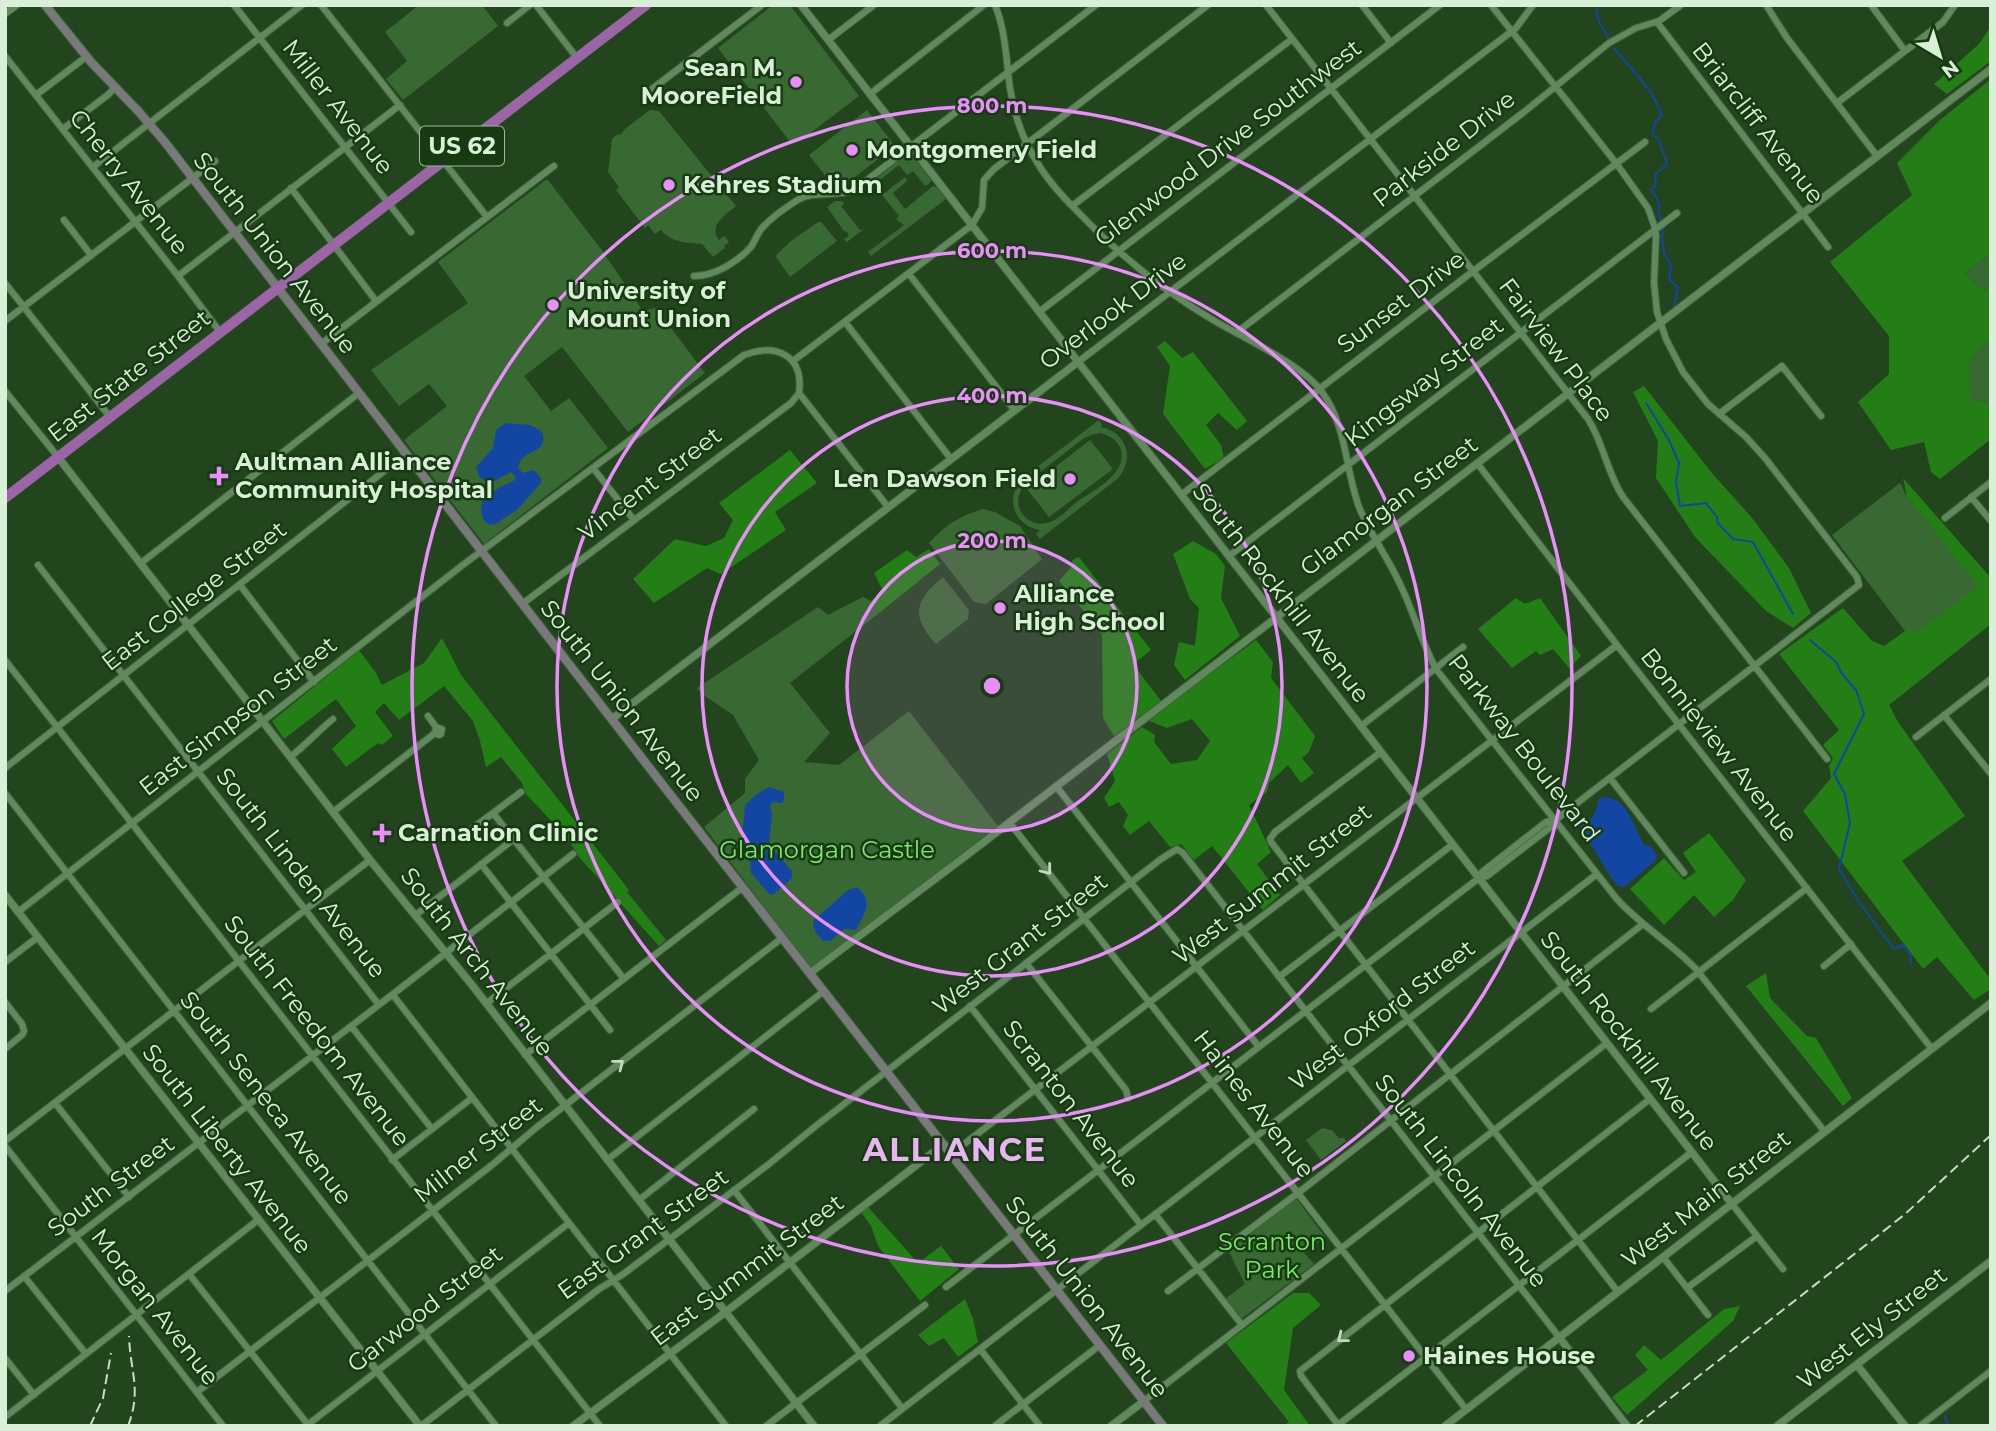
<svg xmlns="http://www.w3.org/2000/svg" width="1996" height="1431" font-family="Montserrat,sans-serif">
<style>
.green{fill:#396932;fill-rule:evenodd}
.forest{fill:#247e16}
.water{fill:#1346a3}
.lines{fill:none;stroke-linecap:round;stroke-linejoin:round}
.stream{stroke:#1346a3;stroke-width:2}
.minor-casing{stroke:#41623e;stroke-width:8}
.tertiary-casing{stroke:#41623e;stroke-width:9}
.secondary-casing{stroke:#41623e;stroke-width:10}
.trunk-casing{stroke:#41623e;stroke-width:11}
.minor{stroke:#62885d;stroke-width:6}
.tertiary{stroke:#62885d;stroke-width:7}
.secondary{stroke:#787a79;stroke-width:8}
.trunk{stroke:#9d64a8;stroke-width:10}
.rail{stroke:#c7dec4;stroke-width:2;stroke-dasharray:10 5;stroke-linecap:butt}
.oneway{stroke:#c2dabf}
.ring{fill:none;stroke:#eb8dfc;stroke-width:3.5}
.poi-dot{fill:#eb8dfc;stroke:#173a12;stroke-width:2.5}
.labels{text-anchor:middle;stroke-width:5;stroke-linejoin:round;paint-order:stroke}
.shield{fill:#173a12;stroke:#a0b99c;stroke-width:2}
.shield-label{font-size:23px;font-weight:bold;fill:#daefd7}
.poi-label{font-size:24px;font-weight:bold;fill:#daefd7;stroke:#173a12;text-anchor:start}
.street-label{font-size:24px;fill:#daefd7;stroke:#173a12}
.park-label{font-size:24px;fill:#7ee96e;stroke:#173a12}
.district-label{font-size:32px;font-weight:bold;letter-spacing:2px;fill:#e8b5f2;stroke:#173a12}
.centre{fill:#eb8dfc;stroke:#173a12;stroke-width:3.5}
.ring-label{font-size:21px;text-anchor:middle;font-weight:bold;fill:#eb8dfc;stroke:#173a12;stroke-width:5;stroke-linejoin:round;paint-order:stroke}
</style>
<rect width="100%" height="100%" fill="#22451d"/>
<path class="green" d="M419,5H482L498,26L403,100L386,79L407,61L385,32Z
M773,5H790L859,96L800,141L791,143L718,48Z
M650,110L659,111L736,206C725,215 708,226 719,240L724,236L729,242L724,246L725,248L713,257L702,244C687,242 673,244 661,230L655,234L648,225L645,228L616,190L619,187L608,172L612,139L618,134L620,135L626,128Z
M867,110L895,146L851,180L831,183L809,155Z
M907,154H911L931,180L929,184L925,186L913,171L907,175L899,165L871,187L870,183Z
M905,177L907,181L893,193L905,209L933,186L937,187L946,199L871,256L868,252L904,225L896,219L899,216L882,195Z
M547,179L601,249L643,311L659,307L665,320L705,373L628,432L562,347L524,376L551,411L569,398L608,448L484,544L404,440L447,406L429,384L399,406L371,370L468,303L438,262Z
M835,201H842L844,204L841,206L860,230L864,229L847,242L844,239L849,236L847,232L844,231L827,207Z
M818,222H821L837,241L790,277L776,257L777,254L791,241Z
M1991,254V289L1985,291L1964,273Z
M1991,337V405L1970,398L1969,360Z
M1099,420L1102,425L1101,427C1127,432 1136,461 1116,480L1040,539L1036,534L1040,530C1013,525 1004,497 1024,477ZM1101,433C1110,436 1118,440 1121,450C1127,474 1094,490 1078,501C1069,508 1059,520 1047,523C1036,526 1025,520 1020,510C1016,500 1019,492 1025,484L1084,438L1094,434Z
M1090,440L1113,469L1049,517L1027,489Z
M1900,483L1907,497L1979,586L1919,632L1905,631L1832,535Z
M983,509L995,512L1020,526L1042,559L986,604L974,602L929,543C947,524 958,517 983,509Z
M943,577L969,610L968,619L936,644C910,616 915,600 943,577Z
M863,597L871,601L879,613L790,683L830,733L804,762L839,765L909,711L998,826L811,969L704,827L745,793V779L759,760L733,715L702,694L697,688L818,607L828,615Z
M1322,1128L1332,1130L1339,1138H1344L1346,1141L1321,1160L1306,1140Z
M1296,1198L1325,1237L1304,1253L1314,1264L1241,1319L1225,1299L1245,1284L1228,1250Z"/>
<path class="forest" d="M1991,26V61L1947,94L1934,84L1979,44Z
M1991,79V254L1964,273L1985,291L1991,289V337L1969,360L1970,398L1991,405V439L1940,479L1931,472L1924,442L1891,450L1858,402L1889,374V336L1830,262L1912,195L1897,163L1940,120Z
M1165,341L1182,358L1193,352L1247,421L1237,430L1218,413L1206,425L1221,445L1224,458L1205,469L1163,414L1170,366L1157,347Z
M1644,386L1711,472L1753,519L1789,568L1811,613L1793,628L1766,611L1695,537L1656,478L1658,441L1633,392Z
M790,450L817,483L775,512L786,530L721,574L707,568L654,603L633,579L675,539L706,546L724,538L733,520L719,503Z
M1903,478L1991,578V624L1889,705L1898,722L1965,816L1902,861L1991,980V989L1974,1000L1937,957L1923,969L1803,811L1831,778L1829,766L1833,758L1823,745L1839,730L1779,654L1843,608L1872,641L1884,646L1905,631H1919L1978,586L1907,497Z
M1193,541L1216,554L1225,566L1221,598L1240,636L1185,680L1174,665L1179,642L1195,646L1199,608L1190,599L1173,554Z
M929,549L940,564L879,613L871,601L883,591L874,573L907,550L916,557Z
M1079,557L1151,650L1133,664L1161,701L1114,736L1103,718L1102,634L1059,581L1073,565L1072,560Z
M1516,598L1525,604L1540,598L1581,656L1569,668L1553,649L1540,655L1536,651L1512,668L1478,629Z
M442,638L461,675L629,890L627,892L666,940L659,946L579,857L573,847L558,828L526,794L522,783L501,757L486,767L480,741L473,721L444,686L399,720L384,703L375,712L393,736L382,745L378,743L346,767L332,749L356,726L336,699L284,739L272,721L359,650L376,673L382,685L424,663Z
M1256,640L1273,662L1271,678L1315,736L1309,752L1302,758L1314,773L1301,783L1288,765L1269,783L1267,792L1249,805L1271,852L1257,864L1280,895L1263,910L1212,846L1194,860L1181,844L1170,847L1149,821L1130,835L1123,826L1128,815L1119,802L1109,807L1104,798L1115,781L1107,754L1142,727L1155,735L1154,742L1171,764L1197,760L1210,741L1192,719L1167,728L1147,720Z
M1709,833L1746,880L1733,900L1714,917L1694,895L1664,925L1630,889L1664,858L1684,880L1696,872L1683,853Z
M1766,973L1770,998L1807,1036L1816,1038L1852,1098L1843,1106L1746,986Z
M868,1207L918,1263L941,1246L959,1269L920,1301L878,1246L871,1226L861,1212Z
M1293,1293H1309L1321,1305L1293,1328L1284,1390L1310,1426H1283L1289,1422L1226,1343Z
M965,1299L973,1319L978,1342L958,1357L944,1338L929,1346L918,1335Z
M1740,1306L1733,1321L1627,1415L1612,1397L1648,1370L1635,1355L1644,1345L1661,1360L1724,1309Z"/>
<path class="water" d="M506,423L531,425L542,432C550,456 521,447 518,468L523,473L534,470L541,478V483L518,509L494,525C487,524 484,523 482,515C477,494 501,488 515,480V476L511,472L491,483H487L479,476L476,467L493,448L496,430Z
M769,787L784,792V800L782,803L773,802L770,805L772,815L769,845L792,871V878L774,894L770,895L751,873L750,862L744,854L743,828L745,805L757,794Z
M1607,797C1631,802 1634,830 1645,846L1648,844L1657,855L1655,861L1624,887L1618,886C1608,875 1603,863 1595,851C1590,843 1585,839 1584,830L1577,825L1579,824L1573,823L1579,821L1575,818L1578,813L1584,821V825C1592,821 1598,808 1598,799Z
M857,887C875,903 864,913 856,930L844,929L830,941H823C818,935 812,929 813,921L848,890Z"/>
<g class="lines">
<path class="stream" d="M1597,7C1594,17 1603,28 1608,37
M1614,48C1631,69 1653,89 1662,115L1654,124L1653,135L1659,140L1667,164L1655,175L1656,185L1651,190C1658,199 1661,203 1658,215L1661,220
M1663,229L1662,238L1664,254L1670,263L1671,268L1669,279L1678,287L1674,306
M1646,403L1669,440L1679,463L1676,482L1680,506L1706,503L1717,517V522L1733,539L1753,542L1793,614
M1810,640L1836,662L1842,674L1856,690L1864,714L1834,774L1845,794L1850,823L1839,869L1859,902L1894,949L1903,945L1910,953L1911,964
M1945,1416L1948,1426"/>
<g class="minor-casing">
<path id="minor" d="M234,5L411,232
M321,5L487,217
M536,5L577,58
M995,5C1006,32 1006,60 1010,88C1014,114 1023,140 1037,162C1047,180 1062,196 1077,211C1117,253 1162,290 1213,320C1242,337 1303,365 1322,392C1347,426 1345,469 1359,507C1370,534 1387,556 1399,582C1413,610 1421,641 1436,669L1616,898C1640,925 1671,943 1696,969L1825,1132
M1266,5L1588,419C1604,444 1607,473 1623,497L1827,759
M1362,5L1391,43
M1766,5L1787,38L1877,156
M1871,5L1905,51
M5,14L17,5
M1657,22L1828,247
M507,23L530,5
M828,40L874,5
M5,56L178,276L220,332
M652,89L762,5
M870,94L984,5
M36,95L86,57
M1837,103L1943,22L1955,5
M63,129L109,94L115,87
M93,167L302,5
M291,188L376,301
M1072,206L1292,39
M64,220L91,255
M909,274L1015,411
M178,276L400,105
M694,276C715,276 737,262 751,247C755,241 757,234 762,228C771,218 785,208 796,201C814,189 835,198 854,190L1096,5
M5,283L110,417
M1039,312L1440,5
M5,321L215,161
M845,322L951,459
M1236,333L1524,112L1609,43L1636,28L1659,21L1681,5
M321,344L554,166
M793,361L972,225L982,208L984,180L994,169L1208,5
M1078,362L1516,28L1533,5
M5,391L58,457
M1719,414L1782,366L1821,416
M1477,463L1617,645L1932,1049
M593,468L634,520
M1181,495L1472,272L1645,142
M1971,497L1991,521
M1945,518L1991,482
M1229,556L1677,213
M141,563L359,393
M38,565L379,1005
M240,585L314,682
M522,604L791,403L799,393
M5,660L600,1426
M1944,715L1991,774
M428,716L436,727L442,729L441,734L439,735L435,733L436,727
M1361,726L1463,647
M1916,737L1991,679
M1381,752L1275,832L1270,839L1271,842L1618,1292
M290,757C306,745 318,731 333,719
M5,768L406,454
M1610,778L1684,873
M1056,786L1259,1047
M5,793L496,1426
M333,812L435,733
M493,813L624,979
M1009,822L1466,1409
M469,831L521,792
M481,864L610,1030
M1479,878L1482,872L1546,822L1556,820
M18,912L464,564L744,355C776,343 804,355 799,393L888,507
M417,914L514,839
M5,962L38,937
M1026,963L1126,1090L1128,1098
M1824,966L1851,944
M1279,977L1452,845
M393,995L726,1426
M5,1002L22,1024L24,1031L22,1035L5,1049
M487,1003L618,902
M970,1006L1141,1225
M1651,1009L1807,888
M351,1026L432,1129
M525,1055L743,887
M55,1103L129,1197
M5,1141L370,860
M5,1146L223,1426
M951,1154L1617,645
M392,1160L472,1098
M607,1160L824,991
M734,1190L902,1408
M639,1200L754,1109
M1732,1204L1783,1269
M1155,1214L1242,1325
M1663,1257L1708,1315
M189,1274L309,1426
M24,1276L86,1354
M946,1287L1479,878L1487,876L1552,826L1556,820L1563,814L1859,585L1857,577L1765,458L1746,437L1708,404L1683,372L1666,339L1657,312L1654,283L1656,235L1654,225L1648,208L1616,163L1491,5
M1687,1288L1757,1236
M5,1291L397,991L573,854
M1168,1291L1298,1193L1643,924
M980,1349L1040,1426
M5,1358L34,1395
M197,1392L492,1165L537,1127L782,938
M1144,1401L1607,1043
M5,1417L258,1220
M996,1425L1100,1345
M1338,1425L1692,1152
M306,1426L569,1223
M421,1426L599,1289L622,1275L769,1164L817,1125L1161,859L1177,849L1183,853L1559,1337
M766,1426L925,1305
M880,1426L1597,874
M1339,1426L1301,1376L1300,1371L1650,1099
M1920,1426L1991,1371"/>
</g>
<g class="tertiary-casing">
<path id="tertiary" d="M801,5L1732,1204
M58,457L370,860L472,985L814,1426
M612,719L1078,362
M5,895L420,1426
M810,973L967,855L1991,69
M1559,1337L1627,1426
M1857,1365L1905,1426
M573,1426L719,1317L944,1144
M1111,1426L1144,1401
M1445,1426L1991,1003
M1777,1426L1991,1261"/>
</g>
<g class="secondary-casing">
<path id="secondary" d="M45,5L91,62L139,112L164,141L648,766L1163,1426"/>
</g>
<g class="trunk-casing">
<path id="trunk" d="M5,498L646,5"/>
</g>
<use href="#minor" class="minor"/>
<use href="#tertiary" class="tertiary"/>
<use href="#secondary" class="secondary"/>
<use href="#trunk" class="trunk"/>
<path class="rail" d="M90,1426L103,1398L111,1353
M128,1426C142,1390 130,1371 129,1336
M1635,1426L1904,1215L1991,1135"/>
</g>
<defs><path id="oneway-chevron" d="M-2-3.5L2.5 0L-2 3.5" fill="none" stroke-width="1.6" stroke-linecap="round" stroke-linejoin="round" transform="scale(1.75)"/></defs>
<g class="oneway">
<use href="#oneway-chevron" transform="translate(1047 870) rotate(52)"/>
<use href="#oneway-chevron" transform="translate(619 1064) rotate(-38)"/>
<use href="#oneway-chevron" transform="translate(1342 1338) rotate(142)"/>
</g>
<circle cx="992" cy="686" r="145" fill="#eb8dfc" fill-opacity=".12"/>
<g class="ring">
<circle cx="992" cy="686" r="145"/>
<circle cx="992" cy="686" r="290"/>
<circle cx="992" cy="686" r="435"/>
<circle cx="992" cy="686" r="580"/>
</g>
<g class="poi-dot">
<circle cx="796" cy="82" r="7"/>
<circle cx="852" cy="150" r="7"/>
<circle cx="669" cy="185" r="7"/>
<circle cx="553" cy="305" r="7"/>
<path d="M215.5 465.5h7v7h7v7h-7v7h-7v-7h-7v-7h7z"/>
<circle cx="1070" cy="479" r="7"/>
<circle cx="1000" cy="608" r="7"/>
<path d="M378.5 822.5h7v7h7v7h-7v7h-7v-7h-7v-7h7z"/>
<circle cx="1409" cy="1356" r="7"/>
</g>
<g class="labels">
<rect class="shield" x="420" y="126.5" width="84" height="39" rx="5"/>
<g class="shield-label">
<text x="462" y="154">US 62</text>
</g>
<g class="poi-label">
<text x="782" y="76" text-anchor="end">Sean M.<tspan x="782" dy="28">MooreField</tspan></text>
<text x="866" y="158">Montgomery Field</text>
<text x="683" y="193">Kehres Stadium</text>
<text x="567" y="299">University of<tspan x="567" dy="28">Mount Union</tspan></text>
<text x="235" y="470">Aultman Alliance<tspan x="235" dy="28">Community Hospital</tspan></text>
<text x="1056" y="487" text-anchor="end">Len Dawson Field</text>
<text x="1014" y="602">Alliance<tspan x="1014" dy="28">High School</tspan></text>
<text x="398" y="841">Carnation Clinic</text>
<text x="1423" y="1364">Haines House</text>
</g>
<g class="street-label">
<text transform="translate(338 107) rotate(52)" y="8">Miller Avenue</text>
<text transform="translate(1758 123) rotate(52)" y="8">Briarcliff Avenue</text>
<text transform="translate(1228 143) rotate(-37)" y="8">Glenwood Drive Southwest</text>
<text transform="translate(1444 149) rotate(-38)" y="8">Parkside Drive</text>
<text transform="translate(129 182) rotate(52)" y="8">Cherry Avenue</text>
<text transform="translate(275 253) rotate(52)" y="8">South Union Avenue</text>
<text transform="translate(1401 302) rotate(-37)" y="8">Sunset Drive</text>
<text transform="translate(1113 311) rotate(-37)" y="8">Overlook Drive</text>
<text transform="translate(1556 350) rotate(53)" y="8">Fairview Place</text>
<text transform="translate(129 376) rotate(-38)" y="8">East State Street</text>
<text transform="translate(1424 382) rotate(-38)" y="8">Kingsway Street</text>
<text transform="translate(650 484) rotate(-37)" y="8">Vincent Street</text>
<text transform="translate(1389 506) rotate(-37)" y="8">Glamorgan Street</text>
<text transform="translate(1281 593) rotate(52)" y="8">South Rockhill Avenue</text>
<text transform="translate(194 596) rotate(-38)" y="8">East College Street</text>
<text transform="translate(622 701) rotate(52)" y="8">South Union Avenue</text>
<text transform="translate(238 716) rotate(-38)" y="8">East Simpson Street</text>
<text transform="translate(1719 745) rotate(52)" y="8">Bonnieview Avenue</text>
<text transform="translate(1524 748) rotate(52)" y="8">Parkway Boulevard</text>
<text transform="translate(301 873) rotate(52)" y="8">South Linden Avenue</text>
<text transform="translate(1272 884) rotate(-38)" y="8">West Summit Street</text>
<text transform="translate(1020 944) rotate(-38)" y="8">West Grant Street</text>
<text transform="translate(477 962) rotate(52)" y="8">South Arch Avenue</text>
<text transform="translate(1382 1015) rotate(-38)" y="8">West Oxford Street</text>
<text transform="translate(317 1031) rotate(52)" y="8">South Freedom Avenue</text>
<text transform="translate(1629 1041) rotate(52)" y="8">South Rockhill Avenue</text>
<text transform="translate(266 1098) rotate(52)" y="8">South Seneca Avenue</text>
<text transform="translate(1071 1104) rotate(52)" y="8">Scranton Avenue</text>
<text transform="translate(1254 1104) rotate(52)" y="8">Haines Avenue</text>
<text transform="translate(227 1149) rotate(52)" y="8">South Liberty Avenue</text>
<text transform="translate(478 1150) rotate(-38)" y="8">Milner Street</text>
<text transform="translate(1461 1181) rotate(52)" y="8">South Lincoln Avenue</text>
<text transform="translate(111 1186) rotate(-37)" y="8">South Street</text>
<text transform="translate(1706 1199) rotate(-38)" y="8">West Main Street</text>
<text transform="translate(643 1234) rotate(-36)" y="8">East Grant Street</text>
<text transform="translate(747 1270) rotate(-37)" y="8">East Summit Street</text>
<text transform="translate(1087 1297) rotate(52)" y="8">South Union Avenue</text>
<text transform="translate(155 1307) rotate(52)" y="8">Morgan Avenue</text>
<text transform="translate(425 1309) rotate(-38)" y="8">Garwood Street</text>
<text transform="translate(1872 1328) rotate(-38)" y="8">West Ely Street</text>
</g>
<g class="park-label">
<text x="827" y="858">Glamorgan Castle</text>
<text x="1272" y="1250">Scranton<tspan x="1272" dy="28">Park</tspan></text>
</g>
<g class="district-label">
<text x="955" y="1161">ALLIANCE</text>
</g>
</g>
<circle cx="992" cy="686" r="10" class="centre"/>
<g class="ring-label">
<text x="992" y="113">800 m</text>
<text x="992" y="258">600 m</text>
<text x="992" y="403">400 m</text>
<text x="992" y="548">200 m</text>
</g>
<rect width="1996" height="1431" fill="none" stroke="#daefd7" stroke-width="14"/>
<g transform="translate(1940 56) rotate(142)" stroke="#173a12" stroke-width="5" paint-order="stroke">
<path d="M0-5L12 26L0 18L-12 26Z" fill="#daefd7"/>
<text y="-10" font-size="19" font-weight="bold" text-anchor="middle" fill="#daefd7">N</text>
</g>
</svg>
